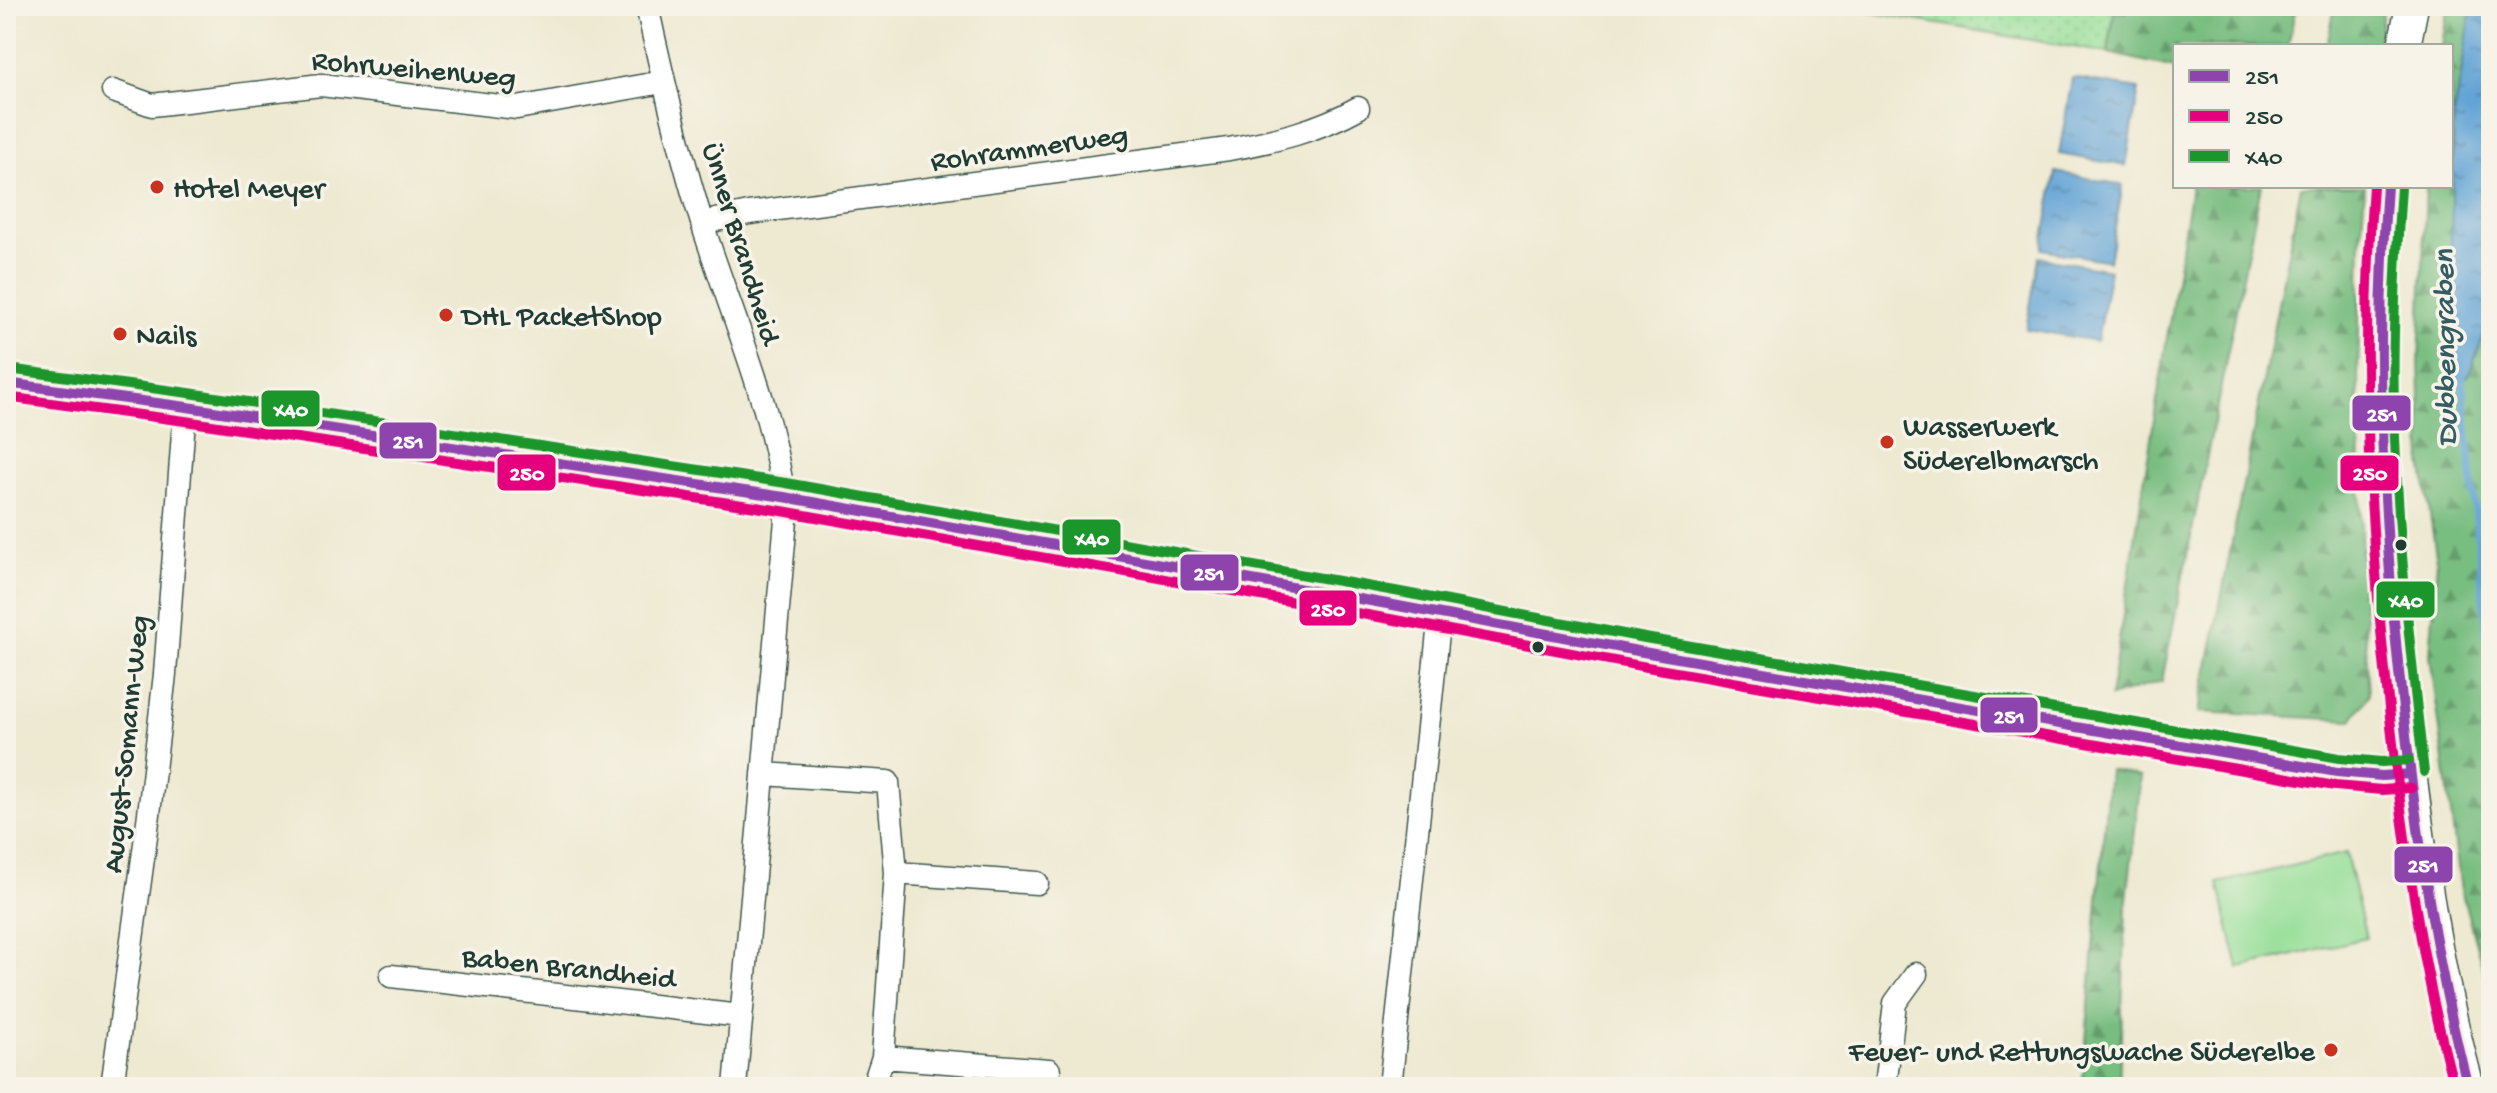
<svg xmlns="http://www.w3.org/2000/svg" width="2497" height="1093" font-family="'Gochi Hand',sans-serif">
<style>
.grass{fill:url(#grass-dots);stroke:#5b8e66;stroke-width:2}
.forest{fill:url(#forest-firs);stroke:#4c7e5a;stroke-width:2}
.park{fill:#97df99;stroke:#5b8e66;stroke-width:2}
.water{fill:url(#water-ripples);stroke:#417085;stroke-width:2}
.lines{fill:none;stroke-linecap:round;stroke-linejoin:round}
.stream{stroke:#63a4d6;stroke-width:7}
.minor-casing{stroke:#3e574c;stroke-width:25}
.tertiary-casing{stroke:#3e574c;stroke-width:31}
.secondary-casing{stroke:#3e574c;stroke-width:35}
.minor{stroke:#fff;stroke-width:22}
.tertiary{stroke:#fff;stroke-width:28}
.secondary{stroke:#fff;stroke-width:32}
.bus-1-casing{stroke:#f7f3e8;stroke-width:16}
.bus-2-casing{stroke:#f7f3e8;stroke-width:16}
.bus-3-casing{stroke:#f7f3e8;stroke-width:16}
.bus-1{stroke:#8e44ad;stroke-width:10}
.bus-2{stroke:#e5007d;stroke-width:10}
.bus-3{stroke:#1a962b;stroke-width:10}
.poi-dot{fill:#c8321e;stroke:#f7f3e8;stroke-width:3}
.bus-dot{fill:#1f3d34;stroke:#f7f3e8;stroke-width:3}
.labels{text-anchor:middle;stroke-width:7;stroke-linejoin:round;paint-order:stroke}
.street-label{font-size:30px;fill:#1f3d34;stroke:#f7f3e8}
.poi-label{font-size:30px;fill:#1f3d34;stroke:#f7f3e8;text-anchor:start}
.water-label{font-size:32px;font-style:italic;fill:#335c65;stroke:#f7f3e8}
.line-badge{stroke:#f7f3e8;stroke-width:3}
.badge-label{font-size:22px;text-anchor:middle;font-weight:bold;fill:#fff}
</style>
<defs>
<pattern id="grass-dots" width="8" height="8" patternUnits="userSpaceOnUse" patternTransform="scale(2)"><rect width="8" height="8" fill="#97df99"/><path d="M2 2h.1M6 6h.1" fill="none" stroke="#82c084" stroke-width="1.8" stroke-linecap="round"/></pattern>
<pattern id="forest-firs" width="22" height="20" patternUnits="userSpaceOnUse" patternTransform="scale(2)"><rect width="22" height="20" fill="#79be81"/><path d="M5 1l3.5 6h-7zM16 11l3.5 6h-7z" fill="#639c6a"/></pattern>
<pattern id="water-ripples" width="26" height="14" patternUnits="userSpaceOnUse" patternTransform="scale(2)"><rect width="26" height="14" fill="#63a4d6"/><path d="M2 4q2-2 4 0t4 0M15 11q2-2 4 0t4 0" fill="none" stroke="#5187ae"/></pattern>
</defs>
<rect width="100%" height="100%" fill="#f7f3e8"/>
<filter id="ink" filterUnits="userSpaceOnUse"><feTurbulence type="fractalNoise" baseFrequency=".0125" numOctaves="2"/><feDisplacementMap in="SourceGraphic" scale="16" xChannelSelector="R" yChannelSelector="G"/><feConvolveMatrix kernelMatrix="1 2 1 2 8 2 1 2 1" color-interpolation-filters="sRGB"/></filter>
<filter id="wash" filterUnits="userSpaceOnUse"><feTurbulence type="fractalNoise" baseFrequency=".006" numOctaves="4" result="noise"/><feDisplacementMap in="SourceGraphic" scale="32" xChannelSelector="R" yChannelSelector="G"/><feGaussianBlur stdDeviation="1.8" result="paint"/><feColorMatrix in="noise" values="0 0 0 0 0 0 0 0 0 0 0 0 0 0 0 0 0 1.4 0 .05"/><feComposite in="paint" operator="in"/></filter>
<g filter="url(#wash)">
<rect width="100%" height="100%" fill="#eee9d1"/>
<path class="grass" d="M1833,6H2115L2108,53Z"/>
<path class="forest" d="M2115,6H2296L2288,46H2175V68L2108,53Z
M2335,6H2383L2379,46H2327Z
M2448,6H2491V998L2461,890L2430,655L2437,561L2422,462L2419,362L2426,186H2451V46H2442Z
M2191,186H2261L2162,681L2110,697Z
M2301,186H2365L2361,240L2358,377L2362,575L2369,695L2352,720L2199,712Z
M2109,770L2141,777L2126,908L2119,1087H2082Z"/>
<path class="park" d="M2346,853L2366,938L2239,968L2218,883Z"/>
<path class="water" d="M2472,6H2491V278L2490,319L2468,376L2462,379L2456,377L2450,282L2454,116Z
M2072,78L2139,89L2126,166L2059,154Z
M2056,172L2123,185L2109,261L2042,249Z
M2039,257L2110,270L2097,341L2026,329Z"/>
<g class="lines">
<path class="stream" d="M2462,372L2491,680"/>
</g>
</g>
<g filter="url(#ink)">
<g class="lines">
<g class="minor-casing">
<path id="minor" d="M647,6C663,80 680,154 703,226C734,323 778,418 786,520L735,1087
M113,91L152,105L321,85L517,108L663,82
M702,223L749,213L1229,149C1274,141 1317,131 1358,108
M763,774L888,782L896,873L883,1057L873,1087
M896,873L1037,883
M391,976L741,1016
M883,1057L1049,1070
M112,1087L149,814L165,674L183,433L187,407
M1390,1087L1440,614
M1885,1087L1895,1003L1916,974"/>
</g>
<g class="tertiary-casing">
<path id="tertiary" d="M6,383L187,407L784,497L1393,605L1643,652L2337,772L2382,776L2410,774"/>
</g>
<g class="secondary-casing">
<path id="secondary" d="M2404,46L2412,6
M2387,186C2370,361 2383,538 2403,712C2417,837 2434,965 2468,1087"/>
</g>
<use href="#minor" class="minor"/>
<use href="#tertiary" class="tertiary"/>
<use href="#secondary" class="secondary"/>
<g class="bus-1-casing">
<path id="bus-1" d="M2387,186C2374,358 2383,528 2402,700C2416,830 2435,960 2468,1087
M6,383L187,407L784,497L1393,605L1643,652L2337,772L2382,776L2410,774"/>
</g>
<g class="bus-2-casing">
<path id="bus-2" d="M2373,186C2360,358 2369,528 2388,699C2402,830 2420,960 2454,1087
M6,397L185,421L782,511L1390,619L1641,666L2335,786L2382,790L2411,788"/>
</g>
<g class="bus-3-casing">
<path id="bus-3" d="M2401,187C2396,260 2392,333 2394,407C2397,529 2410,651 2424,772
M8,369L189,393L786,483L1395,591L1645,638L2339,758L2382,762L2409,760"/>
</g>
<use href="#bus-1" class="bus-1"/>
<use href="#bus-2" class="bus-2"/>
<use href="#bus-3" class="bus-3"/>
</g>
</g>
<g class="poi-dot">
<circle cx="157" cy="187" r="8"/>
<circle cx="446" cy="315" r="8"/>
<circle cx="120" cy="334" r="8"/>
<circle cx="1887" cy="442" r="8"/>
<circle cx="2331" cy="1050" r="8"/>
</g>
<g class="bus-dot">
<circle cx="2401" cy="545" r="7"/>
<circle cx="1538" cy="647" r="7"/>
</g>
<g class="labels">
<g class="street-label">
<text transform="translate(414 67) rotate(5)" y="10">Rohrweihenweg</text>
<text transform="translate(1029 146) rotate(-8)" y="10">Rohrammerweg</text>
<text transform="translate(743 243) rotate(73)" y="10">Ünner Brandheid</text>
<text transform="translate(124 744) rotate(-84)" y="10">August-Somann-Weg</text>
<text transform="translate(569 966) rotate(6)" y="10">Baben Brandheid</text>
</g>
<g class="poi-label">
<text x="173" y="197">Hotel Meyer</text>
<text x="462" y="325">DHL PacketShop</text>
<text x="136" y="344">Nails</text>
<text x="1903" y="435">Wasserwerk<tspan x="1903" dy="34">Süderelbmarsch</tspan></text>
<text x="2315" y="1060" text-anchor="end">Feuer- und Rettungswache Süderelbe</text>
</g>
<g class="water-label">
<text transform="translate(2443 348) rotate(-91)" y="11">Dubbengraben</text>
</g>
</g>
<g class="line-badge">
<rect x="260" y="389" width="61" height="39" rx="8" fill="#1a962b"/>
<rect x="2351" y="394" width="61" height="38" rx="8" fill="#8e44ad"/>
<rect x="378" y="421" width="60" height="39" rx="8" fill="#8e44ad"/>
<rect x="496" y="453" width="61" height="39" rx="8" fill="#e5007d"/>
<rect x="2339" y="454" width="61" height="38" rx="8" fill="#e5007d"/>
<rect x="1061" y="518" width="61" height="38" rx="8" fill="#1a962b"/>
<rect x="1179" y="553" width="61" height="39" rx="8" fill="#8e44ad"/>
<rect x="2375" y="580" width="61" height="39" rx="8" fill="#1a962b"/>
<rect x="1298" y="589" width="60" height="38" rx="8" fill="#e5007d"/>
<rect x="1979" y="696" width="60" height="38" rx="8" fill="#8e44ad"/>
<rect x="2393" y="845" width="61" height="39" rx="8" fill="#8e44ad"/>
</g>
<g class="badge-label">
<text x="291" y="416">X40</text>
<text x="2382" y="421">251</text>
<text x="408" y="448">251</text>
<text x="527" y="480">250</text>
<text x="2370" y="480">250</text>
<text x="1092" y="545">X40</text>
<text x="1209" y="580">251</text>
<text x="2406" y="607">X40</text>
<text x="1328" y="616">250</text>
<text x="2009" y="723">251</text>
<text x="2423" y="872">251</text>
</g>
<rect width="2497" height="1093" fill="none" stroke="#f7f3e8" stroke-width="32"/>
<rect x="2173" y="44" width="280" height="144" fill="#f7f3e8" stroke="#a1aaa0" stroke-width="2"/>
<rect x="2189" y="70" width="40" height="12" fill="#8e44ad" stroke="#a1aaa0" stroke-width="2"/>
<text x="2245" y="84" font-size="24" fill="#1f3d34">251</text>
<rect x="2189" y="110" width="40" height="12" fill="#e5007d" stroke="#a1aaa0" stroke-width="2"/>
<text x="2245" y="124" font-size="24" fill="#1f3d34">250</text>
<rect x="2189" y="150" width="40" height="12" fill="#1a962b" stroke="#a1aaa0" stroke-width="2"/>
<text x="2245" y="164" font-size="24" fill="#1f3d34">X40</text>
</svg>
